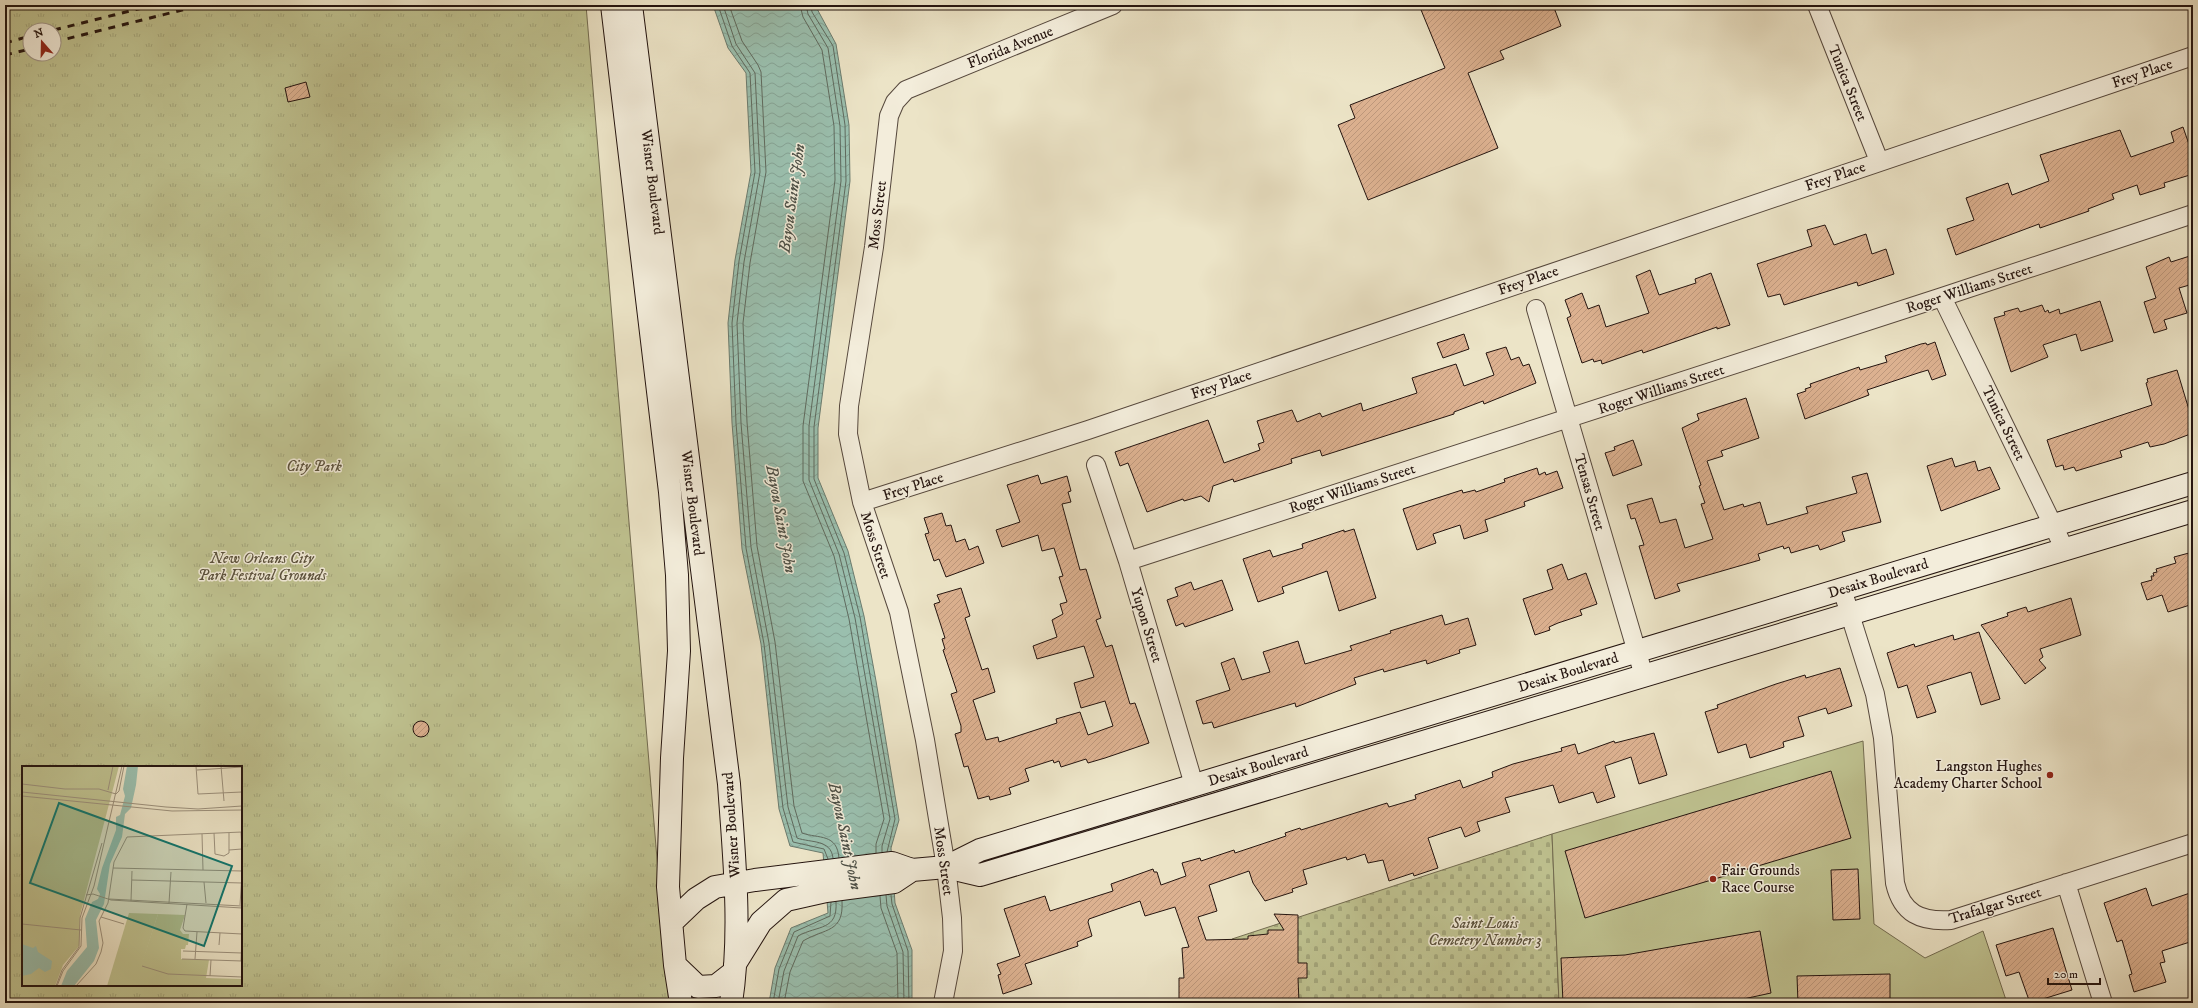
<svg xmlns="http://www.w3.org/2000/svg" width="2198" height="1008" font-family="'IM FELL DW Pica',serif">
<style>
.cemetery{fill:url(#cemetery-stones);stroke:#726b50}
.park{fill:url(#park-tufts);stroke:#726b50;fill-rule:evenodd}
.garden{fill:#bfc290;stroke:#726b50}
.water{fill:url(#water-waves);stroke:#6b7b6e}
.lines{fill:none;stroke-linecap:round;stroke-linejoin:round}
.shore{stroke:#5f6a5e;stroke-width:1}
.building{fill:url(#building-hatch);stroke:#24140f}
.street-casing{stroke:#56483d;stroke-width:20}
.secondary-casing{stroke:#24140f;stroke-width:24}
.street{stroke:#f3eddb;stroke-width:18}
.secondary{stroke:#f3eddb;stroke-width:22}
.rail{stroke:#24140f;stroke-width:3;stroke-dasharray:7 7;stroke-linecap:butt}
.poi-dot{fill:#8f2418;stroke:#f3eddb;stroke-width:1.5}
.labels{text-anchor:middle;stroke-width:3;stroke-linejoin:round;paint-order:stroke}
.street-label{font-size:15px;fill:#24140f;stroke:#f3eddb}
.park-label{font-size:15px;font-style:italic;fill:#5a513c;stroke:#f3eddb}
.poi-label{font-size:15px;fill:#24140f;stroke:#f3eddb;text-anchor:end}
.water-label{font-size:16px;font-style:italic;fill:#4d5047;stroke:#f3eddb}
.inset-road{fill:none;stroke:#9c917d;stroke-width:1}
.view{fill:#0f766e;fill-opacity:0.15;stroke:#0f766e;stroke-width:2}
.inset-edge{fill:none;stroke:#24140f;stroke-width:2}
</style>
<defs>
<pattern id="cemetery-stones" width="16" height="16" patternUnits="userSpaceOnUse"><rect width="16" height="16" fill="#bfc290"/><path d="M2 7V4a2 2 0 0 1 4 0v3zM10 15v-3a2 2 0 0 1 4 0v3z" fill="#a4a67b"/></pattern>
<pattern id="park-tufts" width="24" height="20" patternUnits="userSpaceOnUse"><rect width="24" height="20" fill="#bfc290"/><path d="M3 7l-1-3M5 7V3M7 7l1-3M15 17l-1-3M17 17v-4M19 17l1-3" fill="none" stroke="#a4a67b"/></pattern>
<pattern id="water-waves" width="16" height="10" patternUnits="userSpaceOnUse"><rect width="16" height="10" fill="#9abfae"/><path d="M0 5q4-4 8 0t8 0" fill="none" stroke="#85a394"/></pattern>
<pattern id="building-hatch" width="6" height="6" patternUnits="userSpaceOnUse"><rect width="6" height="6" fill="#dcb190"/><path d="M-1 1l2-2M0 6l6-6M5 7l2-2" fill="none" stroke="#bd977b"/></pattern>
</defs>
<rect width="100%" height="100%" fill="#ece4c7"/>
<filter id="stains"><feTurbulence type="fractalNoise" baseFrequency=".005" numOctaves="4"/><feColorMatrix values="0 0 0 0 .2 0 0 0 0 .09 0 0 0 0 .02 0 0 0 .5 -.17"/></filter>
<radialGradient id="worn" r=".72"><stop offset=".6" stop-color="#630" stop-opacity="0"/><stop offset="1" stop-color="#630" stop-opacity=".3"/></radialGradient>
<path class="cemetery" d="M1552,834L1559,1003H1235L1232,939Z"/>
<path class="park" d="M5,5H586L669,1003H5ZM30,30H54V54H30ZM23,767H241V985H23Z"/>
<path class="garden" d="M1863,741L1874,924L1925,958L1983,931L2007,1003H1559L1552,834Z"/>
<path class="water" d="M713,5H815L836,44L849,125L850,181L818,428V478L848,551L864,616L876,681L899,820L891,848L895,903L912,950V1003H769L775,968L791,928L828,913L823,853L790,846L779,809L761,644L742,549L732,423L728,323L735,260L751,172L746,73L728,48Z"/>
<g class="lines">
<path class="shore" d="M718,5L732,46L750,73L755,172L739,261L732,323L736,423L746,548L764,644L783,808L793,842L824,849L828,859
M723,5L736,44L755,73L760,172L744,262L737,323L741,423L751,547L769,643L788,807L797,838C811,843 831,839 833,858
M729,5L742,41L758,65L761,72L766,172L750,263L743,323L747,422L757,546L775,642L794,806L802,833C819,839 837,833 839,858
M800,5L803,17L822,50L834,126L835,180L803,426V481L834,556L849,619L884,819L876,844V853
M806,5L808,14L828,48L840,126L841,181L809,426V480L839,554L855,618L890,819L882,846V852
M811,5L812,12L833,46L845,125L846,181L814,427V479L844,553L860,617L895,819L887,852
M886,895L887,906L903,952L904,1003
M891,895L892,904L908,951L909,1003
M880,896L881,908L897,953L898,1003
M773,1003L779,969L794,932L830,916L831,902
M778,1003L784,971L798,936C818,925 838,931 836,902
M784,1003L790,972L803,941C825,928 844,933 842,901"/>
</g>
<path class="building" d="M1419,5H1553L1561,26L1500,51L1504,59L1468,73L1498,148L1368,200L1338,125L1355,118L1350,105L1445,68Z
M306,82L310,97L288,102L285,88Z
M2183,127L2193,156V174L2164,183L2165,187L2140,195L2137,185L2112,194L2114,199L2088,209L2089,211L2040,228L2039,224L1956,255L1947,229L1974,220L1966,198L2008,183L2012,195L2049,181L2040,155L2120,130L2131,157L2174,142L2171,132Z
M1825,225L1834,245L1866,234L1872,254L1886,249L1894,274L1858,286L1857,282L1784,305L1780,294L1768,297L1757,264L1812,246L1807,230Z
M2193,255V284L2179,288L2187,313L2164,320L2167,329L2154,333L2144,302L2156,298L2146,267L2169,257L2171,262Z
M1650,270L1659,295L1696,283L1695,279L1711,273L1730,325L1717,329V327L1643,353L1642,350L1602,364L1601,360L1594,362L1593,359L1582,363L1567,318L1571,316L1565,300L1582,293L1588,309L1599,305L1606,327L1649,313L1636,276Z
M2100,301L2113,341L2081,351L2076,334L2043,345L2048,357L2011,372L1994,318L2005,315L2004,312L2018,308L2020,312L2042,305L2045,312L2048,310L2049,313L2059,309L2060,314Z
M1464,334L1469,349L1443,358L1437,343Z
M1935,342L1946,375L1932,380L1928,370L1918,373L1867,390L1869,395L1805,419L1797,394L1806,391L1805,389L1811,387L1810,384L1859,367L1860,370L1887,362L1885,356L1921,344L1926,343L1927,345Z
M1506,347L1511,360L1519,357L1523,366L1529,364L1536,383L1484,404L1483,401L1454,412V414L1363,443L1322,456L1320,450L1291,459L1292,463L1234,482L1233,479L1213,486L1209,502L1201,496L1184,501L1183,499L1147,512L1128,463L1120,466L1115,452L1208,420L1224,463L1260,450L1258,444L1264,442L1257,421L1292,410L1297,422L1320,413L1322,417L1361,403L1363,411L1417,393L1412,378L1456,364L1464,386L1494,375L1486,353Z
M2177,370L2193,423V433L2164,444L2150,447L2148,442L2120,451L2122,457L2076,471L2074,467L2064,470L2063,465L2056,467L2047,440L2152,405L2146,383L2148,382L2147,379Z
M1746,398L1759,438L1721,451L1723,456L1707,461L1724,510L1743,504L1744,507L1760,502L1767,525L1808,513L1806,507L1857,493L1852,477L1867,473L1881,522L1842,532L1845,541L1820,550L1818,545L1791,553L1789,547L1784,549L1783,546L1758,554L1760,560L1677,584L1680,591L1655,599L1639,546L1644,545L1635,518L1631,519L1627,505L1652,498L1660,523L1676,519L1685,548L1713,539L1701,504L1705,503L1699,486L1701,485L1682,428L1699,420L1697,414Z
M1633,440L1642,465L1613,476L1605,453L1615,450L1614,447Z
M1952,458L1955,467L1975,461L1978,471L1990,467L2000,489L1941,511L1927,466Z
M1537,468L1539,475L1545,472L1546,475L1557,471L1563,488L1524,502L1525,506L1485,520L1488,531L1464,539L1460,525L1433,534L1436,543L1417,550L1403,509L1462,490L1463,493L1475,490L1476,492L1505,482L1504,479Z
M1038,475L1041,484L1067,476L1071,491L1068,492L1071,502L1062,504L1080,570L1086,569L1101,618L1096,620L1106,647L1112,645L1130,704L1135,703L1149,743L1105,758L1088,763L1086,759L1061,767L1059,761L1054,763L1053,760L1025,769L1029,781L1009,788L1011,794L990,800L989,796L978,799L968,766L964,767L955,734L961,732V726L951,694L957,692L943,650L945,649L942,639L945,638L934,604L940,602L937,595L961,588L970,616L965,618L982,670L988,668L995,692L973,700L986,740L998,737L999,742L1057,723L1056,719L1080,712L1088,735L1113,726L1105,701L1081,708L1074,683L1094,677L1084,646L1037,659L1033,646L1057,637L1052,620L1063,614L1060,604L1067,602L1059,577L1063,576L1054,548L1042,551L1038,535L1002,547L996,530L1020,522L1007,485Z
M942,513L946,526L951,525L956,542L965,539L969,550L978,546L984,563L946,577L939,559L934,561L925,534L929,533L924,518Z
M1354,529L1376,598L1339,611L1327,571L1282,587L1284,593L1258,602L1243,559L1270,550L1273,557L1303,548L1302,544L1344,530V532Z
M2189,553L2193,565V604L2168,612L2162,595L2147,600L2141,583L2152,580L2151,576H2154L2153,573L2157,572L2156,569L2176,563L2174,557Z
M1562,564L1568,580L1586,573L1597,604L1580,610L1582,615L1558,623L1549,627L1550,630L1535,635L1523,599L1553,589L1547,570Z
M1222,580L1233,610L1185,627L1183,623L1176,626L1167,600L1178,596L1175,588L1191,582L1194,590Z
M2071,598L2081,635L2040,649L2043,657L2039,660L2046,668L2025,684L1981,625L2008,616L2007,613L2026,607L2028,612Z
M1442,615L1445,625L1468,618L1476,645L1459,650L1460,653L1427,664L1426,660L1384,672L1383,669L1354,678L1356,684L1296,707L1295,703L1214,728L1212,722L1203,724L1196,701L1230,690L1221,663L1234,658L1242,680L1270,672L1263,652L1298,641L1305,664L1352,650L1350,646L1391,633L1390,631Z
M1979,632L2000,699L1981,705L1971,672L1927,686L1936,712L1917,718L1907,685L1898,688L1887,653L1914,644L1915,647L1953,635L1954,640Z
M1840,668L1852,706L1828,714L1826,708L1798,717L1804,736L1783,742L1784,747L1750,758L1746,744L1718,753L1705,712L1718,708L1717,705L1776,684L1805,675L1806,678Z
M413 729a8 8 0 1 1 16 0a8 8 0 1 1-16 0Z
M1654,733L1667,775L1639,784L1631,757L1605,766L1615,797L1597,803L1593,792L1559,803L1553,785L1505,798L1510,812L1477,822L1480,831L1465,837L1461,827L1428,838L1438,868L1414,876L1413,873L1389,881L1383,860L1368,863L1365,854L1347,860L1346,857L1303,870L1307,884L1292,889L1293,892L1265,901L1253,883L1249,871L1209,885L1217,911L1198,917L1206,940L1248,939V936L1268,934V930H1284L1274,914L1298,915V963H1307V978H1298L1299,1003H1179V978H1184L1182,948L1189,947L1175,907L1145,916L1140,901L1089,919L1088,922L1092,936L1077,942L1078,946L1025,964L1032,984L1003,994L998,975L1001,974L997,964L1020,956L1004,909L1045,896L1050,911L1113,891L1111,884L1153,869L1154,872H1157L1161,885L1186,876L1182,863L1200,858L1201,861L1234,850L1235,853L1286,836L1285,833L1300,828L1301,830L1387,803L1389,807L1416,799L1415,795L1460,780L1463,788L1493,777L1492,772L1513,764L1562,751L1561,748L1575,744L1578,754L1614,741L1615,743Z
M1831,771L1851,838L1585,918L1565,851Z
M1858,869L1860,919L1833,920L1831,870Z
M2146,888L2152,906L2193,892V941L2162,951L2165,962L2160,963L2166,982L2134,992L2129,975L2132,974L2122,940L2117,942L2104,903Z
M2053,928L2072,990L2030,1003L2019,972L2006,976L1996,945Z
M1760,931L1771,993L1725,1003H1563L1561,958L1625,955Z
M1890,974V1003H1798L1797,976Z"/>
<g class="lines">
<g class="street-casing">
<path id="street" d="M1817,5L1879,161
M1942,297L2065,550
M1536,309L1644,676
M1096,465L1128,561L1194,785
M862,502L1088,430L2193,56
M1128,561L1942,297L2193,214
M1842,589L1875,694L1883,738L1895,883C1902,914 1921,922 1951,920L2193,843
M2066,883L2103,1003
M943,1003L953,951L952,918L946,867L925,740L899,612L862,502L848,434L849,406L874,247L889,116L895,102L906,90L1113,5"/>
</g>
<g class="secondary-casing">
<path id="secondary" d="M612,5L670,492L677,575L679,651L672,758L668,887L675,965L681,1003
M631,5L729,784C734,856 742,931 731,1003
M946,867L980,850L2193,483
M673,921L696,899L715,887L755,880L892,863L912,870L946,867L980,875L2193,511
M735,964L761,922L786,900L826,891L894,882L912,870
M675,965L698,987L716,986L734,972"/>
</g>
<use href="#street" class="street"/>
<use href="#secondary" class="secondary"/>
<path class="rail" d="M54,30L154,5
M54,42L202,5
M5,43L30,36
M5,55L30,49"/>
</g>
<g class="poi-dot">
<circle cx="2050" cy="775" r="4"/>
<circle cx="1713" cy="879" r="4"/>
</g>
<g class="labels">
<g class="street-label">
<text transform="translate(1010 47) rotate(-22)" y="5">Florida Avenue</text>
<text transform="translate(2142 73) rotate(-19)" y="5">Frey Place</text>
<text transform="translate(1848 83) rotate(68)" y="5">Tunica Street</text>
<text transform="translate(1835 176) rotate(-19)" y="5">Frey Place</text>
<text transform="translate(653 182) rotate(83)" y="5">Wisner Boulevard</text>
<text transform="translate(877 215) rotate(-83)" y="5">Moss Street</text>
<text transform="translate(1528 280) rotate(-19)" y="5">Frey Place</text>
<text transform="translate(1969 288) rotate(-18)" y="5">Roger Williams Street</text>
<text transform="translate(1221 384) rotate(-19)" y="5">Frey Place</text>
<text transform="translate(1661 389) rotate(-18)" y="5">Roger Williams Street</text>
<text transform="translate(2004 423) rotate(64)" y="5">Tunica Street</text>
<text transform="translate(913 486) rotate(-18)" y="5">Frey Place</text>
<text transform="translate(1352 488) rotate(-18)" y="5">Roger Williams Street</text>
<text transform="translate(1590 492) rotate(74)" y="5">Tensas Street</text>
<text transform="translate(693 503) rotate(83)" y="5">Wisner Boulevard</text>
<text transform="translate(876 545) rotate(72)" y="5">Moss Street</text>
<text transform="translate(1878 578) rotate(-17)" y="5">Desaix Boulevard</text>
<text transform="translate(1147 625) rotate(73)" y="5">Yupon Street</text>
<text transform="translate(1568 672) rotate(-17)" y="5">Desaix Boulevard</text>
<text transform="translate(1258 766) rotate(-17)" y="5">Desaix Boulevard</text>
<text transform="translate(731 825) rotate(-94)" y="5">Wisner Boulevard</text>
<text transform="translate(944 861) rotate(82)" y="5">Moss Street</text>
<text transform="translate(1995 905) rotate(-17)" y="5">Trafalgar Street</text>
</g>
<g class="park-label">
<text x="314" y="471">City Park</text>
<text x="262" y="563">New Orleans City<tspan x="262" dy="17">Park Festival Grounds</tspan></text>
<text x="1485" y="928">Saint Louis<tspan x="1485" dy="17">Cemetery Number 3</tspan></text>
</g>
<g class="poi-label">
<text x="2042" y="771">Langston Hughes<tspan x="2042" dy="17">Academy Charter School</tspan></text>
<text x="1721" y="875" text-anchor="start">Fair Grounds<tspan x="1721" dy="17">Race Course</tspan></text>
</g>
<g class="water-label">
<text transform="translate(791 198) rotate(-82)" y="6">Bayou Saint John</text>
<text transform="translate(782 519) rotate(80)" y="6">Bayou Saint John</text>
<text transform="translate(846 836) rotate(78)" y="6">Bayou Saint John</text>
</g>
</g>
<g transform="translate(22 766)">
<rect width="220" height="220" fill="#ece4c7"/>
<path d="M107,147L136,148L113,220H85Z" fill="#bfc290"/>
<path d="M0,0H97L58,149L57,180L41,199L33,220H0Z" fill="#bfc290"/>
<path d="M55,0H80L78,21L54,19ZM136,148L163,149L158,164L161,168H167L166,179H164L163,183H159V193L187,194L184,212L220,213V220H112Z" fill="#bfc290"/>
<path d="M105,0H116L114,19L109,42L103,48L100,71L88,98L82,138L74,154L77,182L72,195L52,220H39L45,205L65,181L63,153L70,136L76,133L78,128L75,123L80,102L94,64V51L98,49L103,30L101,23ZM0,178L11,182L14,180L16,186L30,195L29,203L23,206L17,202L9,208L0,210Z" fill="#9abfae"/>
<path class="inset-road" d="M174,0L176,28L220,26M199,0L202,35M175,4L220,1M0,18L43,23H77L94,28L97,25L102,0M86,24L91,0M0,26L144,41L176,43L220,40M0,30L150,45L220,44M219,66L220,84M192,67L193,88L202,90L207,87V67M180,68L181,104M207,84L220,83M91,102L220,105M110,114L220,117M182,116L184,137M64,129L71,128L89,134L220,142M87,133L220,140M109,135L110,105M147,137L149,106M165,138L161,162L163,165L220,168M218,139L220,108M79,151L102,158M0,158L59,164M197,179L198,167M161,185L220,187M160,193L220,195M173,193L175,166M219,195L220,170M120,200L146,208L220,211M188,210L189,194M34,220L40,204L57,181L58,152L80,77M35,220L41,205L59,180L60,152L72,120L100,0M54,220L74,198L79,186L81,177L77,155L86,137L92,96L105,71L220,66"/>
<path class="view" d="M37,37L210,100L182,180L8,117Z"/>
<rect width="220" height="220" class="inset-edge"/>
</g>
<rect width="2198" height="1008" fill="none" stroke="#ece4c7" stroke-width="20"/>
<rect x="6" y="6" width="2186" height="996" fill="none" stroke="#24140f" stroke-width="2"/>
<rect x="10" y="10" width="2178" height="988" fill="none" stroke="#24140f"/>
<g transform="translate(42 42) rotate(340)"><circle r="19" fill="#f3eddb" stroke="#a09689"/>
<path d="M0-3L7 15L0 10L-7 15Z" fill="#8f2418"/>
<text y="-6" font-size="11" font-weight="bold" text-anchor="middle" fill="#24140f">N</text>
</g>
<path d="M2048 978v6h52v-6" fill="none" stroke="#24140f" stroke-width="2"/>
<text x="2054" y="978" font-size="12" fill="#24140f" stroke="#f3eddb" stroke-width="3" paint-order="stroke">20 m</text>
<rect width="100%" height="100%" filter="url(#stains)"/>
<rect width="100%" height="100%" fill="url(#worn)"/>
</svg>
